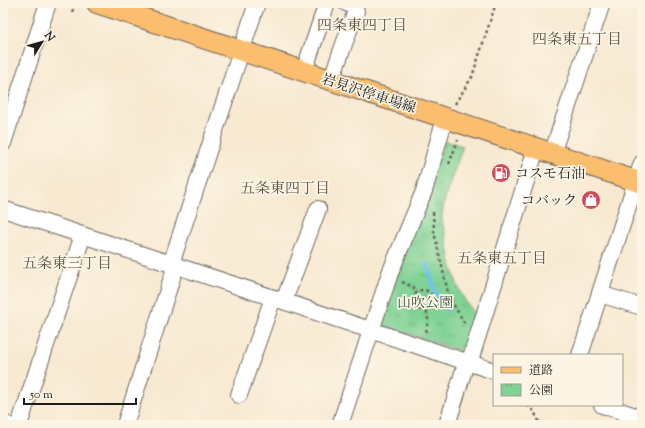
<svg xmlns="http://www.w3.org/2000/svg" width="645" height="428" font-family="'Sorts Mill Goudy','Noto Serif JP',serif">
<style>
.park{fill:url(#park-tufts);stroke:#4e7858}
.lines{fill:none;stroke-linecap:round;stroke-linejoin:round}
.stream{stroke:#70c2ec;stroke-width:4.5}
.minor-casing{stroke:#69645b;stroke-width:18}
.major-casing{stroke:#69645b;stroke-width:22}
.path{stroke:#69645b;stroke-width:2.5;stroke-dasharray:3 3;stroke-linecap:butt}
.minor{stroke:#fff;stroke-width:16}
.major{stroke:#fbbd6e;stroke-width:20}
.labels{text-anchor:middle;stroke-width:3.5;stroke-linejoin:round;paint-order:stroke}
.street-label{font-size:14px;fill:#1c1c1c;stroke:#fcf5e5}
.poi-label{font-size:14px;fill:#1c1c1c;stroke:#fcf5e5;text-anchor:start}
.park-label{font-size:14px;fill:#3f5c46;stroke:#fcf5e5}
.neighbourhood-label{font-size:15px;fill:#605144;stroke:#fcf5e5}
</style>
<defs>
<pattern id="park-tufts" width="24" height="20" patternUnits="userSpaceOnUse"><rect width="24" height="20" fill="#81d395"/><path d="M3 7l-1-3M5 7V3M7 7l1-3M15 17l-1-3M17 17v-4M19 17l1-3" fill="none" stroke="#6fb580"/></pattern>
</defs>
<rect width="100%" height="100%" fill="#fcf5e5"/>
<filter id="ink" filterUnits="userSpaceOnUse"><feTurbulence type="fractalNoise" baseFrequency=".025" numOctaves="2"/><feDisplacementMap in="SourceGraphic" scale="8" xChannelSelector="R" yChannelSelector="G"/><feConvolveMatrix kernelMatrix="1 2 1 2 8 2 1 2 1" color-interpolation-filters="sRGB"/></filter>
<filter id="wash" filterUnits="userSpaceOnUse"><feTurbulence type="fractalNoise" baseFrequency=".012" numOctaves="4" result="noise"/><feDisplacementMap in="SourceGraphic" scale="16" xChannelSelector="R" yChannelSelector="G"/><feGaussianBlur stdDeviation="0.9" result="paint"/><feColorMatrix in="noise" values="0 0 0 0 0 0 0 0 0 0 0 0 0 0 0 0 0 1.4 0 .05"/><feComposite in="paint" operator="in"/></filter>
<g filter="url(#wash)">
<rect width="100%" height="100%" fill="#f8e9d1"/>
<path class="park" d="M445,141L463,146C456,168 445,191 442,214C441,221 445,231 446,238C452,264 455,299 479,315L467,353L381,325L394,279Z"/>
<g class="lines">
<path class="stream" d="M426,264C434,276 432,304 448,309"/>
</g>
</g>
<g filter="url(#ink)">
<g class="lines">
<g class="minor-casing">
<path id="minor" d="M304,71L327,3
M331,80L356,11L353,6L346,3
M3,143L48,3
M552,154L602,3
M3,209L171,264L494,371
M171,264L257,3
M600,294L642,307
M284,301L318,209
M580,355L642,163
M469,364L536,149
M239,395L273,298
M602,405L642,418
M3,423L8,425
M19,425L83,235
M125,425L176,265
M340,425L390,273L424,191L445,118
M447,425L466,363"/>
</g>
<g class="major-casing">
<path id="major" d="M97,3L642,183"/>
</g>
<path class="path" d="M72,12L76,3
M455,104L472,77L496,3
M449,164L458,140
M433,212L434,232L449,297L465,324
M402,282L413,287L416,292
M413 300a10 10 0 1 1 20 0a10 10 0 1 1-20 0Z
M426,332L428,319L426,309
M527,405L533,410L541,425"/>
<use href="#minor" class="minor"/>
<use href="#major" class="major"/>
</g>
</g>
<defs>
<g id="fuel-disc" transform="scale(1)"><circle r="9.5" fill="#d1495b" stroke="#fcf5e5"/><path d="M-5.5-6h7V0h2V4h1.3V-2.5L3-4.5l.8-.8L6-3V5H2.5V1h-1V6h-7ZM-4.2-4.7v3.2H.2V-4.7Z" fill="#fff"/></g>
<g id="shop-disc" transform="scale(1)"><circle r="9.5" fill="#d1495b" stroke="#fcf5e5"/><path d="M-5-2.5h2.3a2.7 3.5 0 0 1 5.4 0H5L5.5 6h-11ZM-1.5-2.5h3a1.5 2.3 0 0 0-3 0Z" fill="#fff"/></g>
</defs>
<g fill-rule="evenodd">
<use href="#fuel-disc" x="501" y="173"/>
<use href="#shop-disc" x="591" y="200"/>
</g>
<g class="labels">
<g class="street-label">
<text transform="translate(369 93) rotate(18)" y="5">岩見沢停車場線</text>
</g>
<g class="poi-label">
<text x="515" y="178">コスモ石油</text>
<text x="577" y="205" text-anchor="end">コバック</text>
</g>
<g class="park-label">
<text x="425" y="307">山吹公園</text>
</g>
<g class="neighbourhood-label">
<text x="362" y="30">四条東四丁目</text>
<text x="577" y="44">四条東五丁目</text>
<text x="285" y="193">五条東四丁目</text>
<text x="502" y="263">五条東五丁目</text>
<text x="67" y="268">五条東三丁目</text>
</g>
</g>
<rect width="645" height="428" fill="none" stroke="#fcf5e5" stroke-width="16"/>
<rect x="493" y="354" width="130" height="52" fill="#fcf5e5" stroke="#a29e95"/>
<rect x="501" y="367" width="20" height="6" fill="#fbbd6e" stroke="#a29e95"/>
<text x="529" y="374" font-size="12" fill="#1c1c1c">道路</text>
<rect x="501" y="384" width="20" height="12" fill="url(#park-tufts)" stroke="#a29e95"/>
<text x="529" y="394" font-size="12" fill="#1c1c1c">公園</text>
<g transform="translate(42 42) rotate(53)" stroke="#fcf5e5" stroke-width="3" paint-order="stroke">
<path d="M0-3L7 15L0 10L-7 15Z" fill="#1c1c1c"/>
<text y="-6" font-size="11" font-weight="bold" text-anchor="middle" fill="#1c1c1c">N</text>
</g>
<path d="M24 398v6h112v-6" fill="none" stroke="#1c1c1c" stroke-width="2"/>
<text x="30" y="398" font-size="12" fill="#1c1c1c" stroke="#fcf5e5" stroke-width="3" paint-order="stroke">50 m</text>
</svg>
